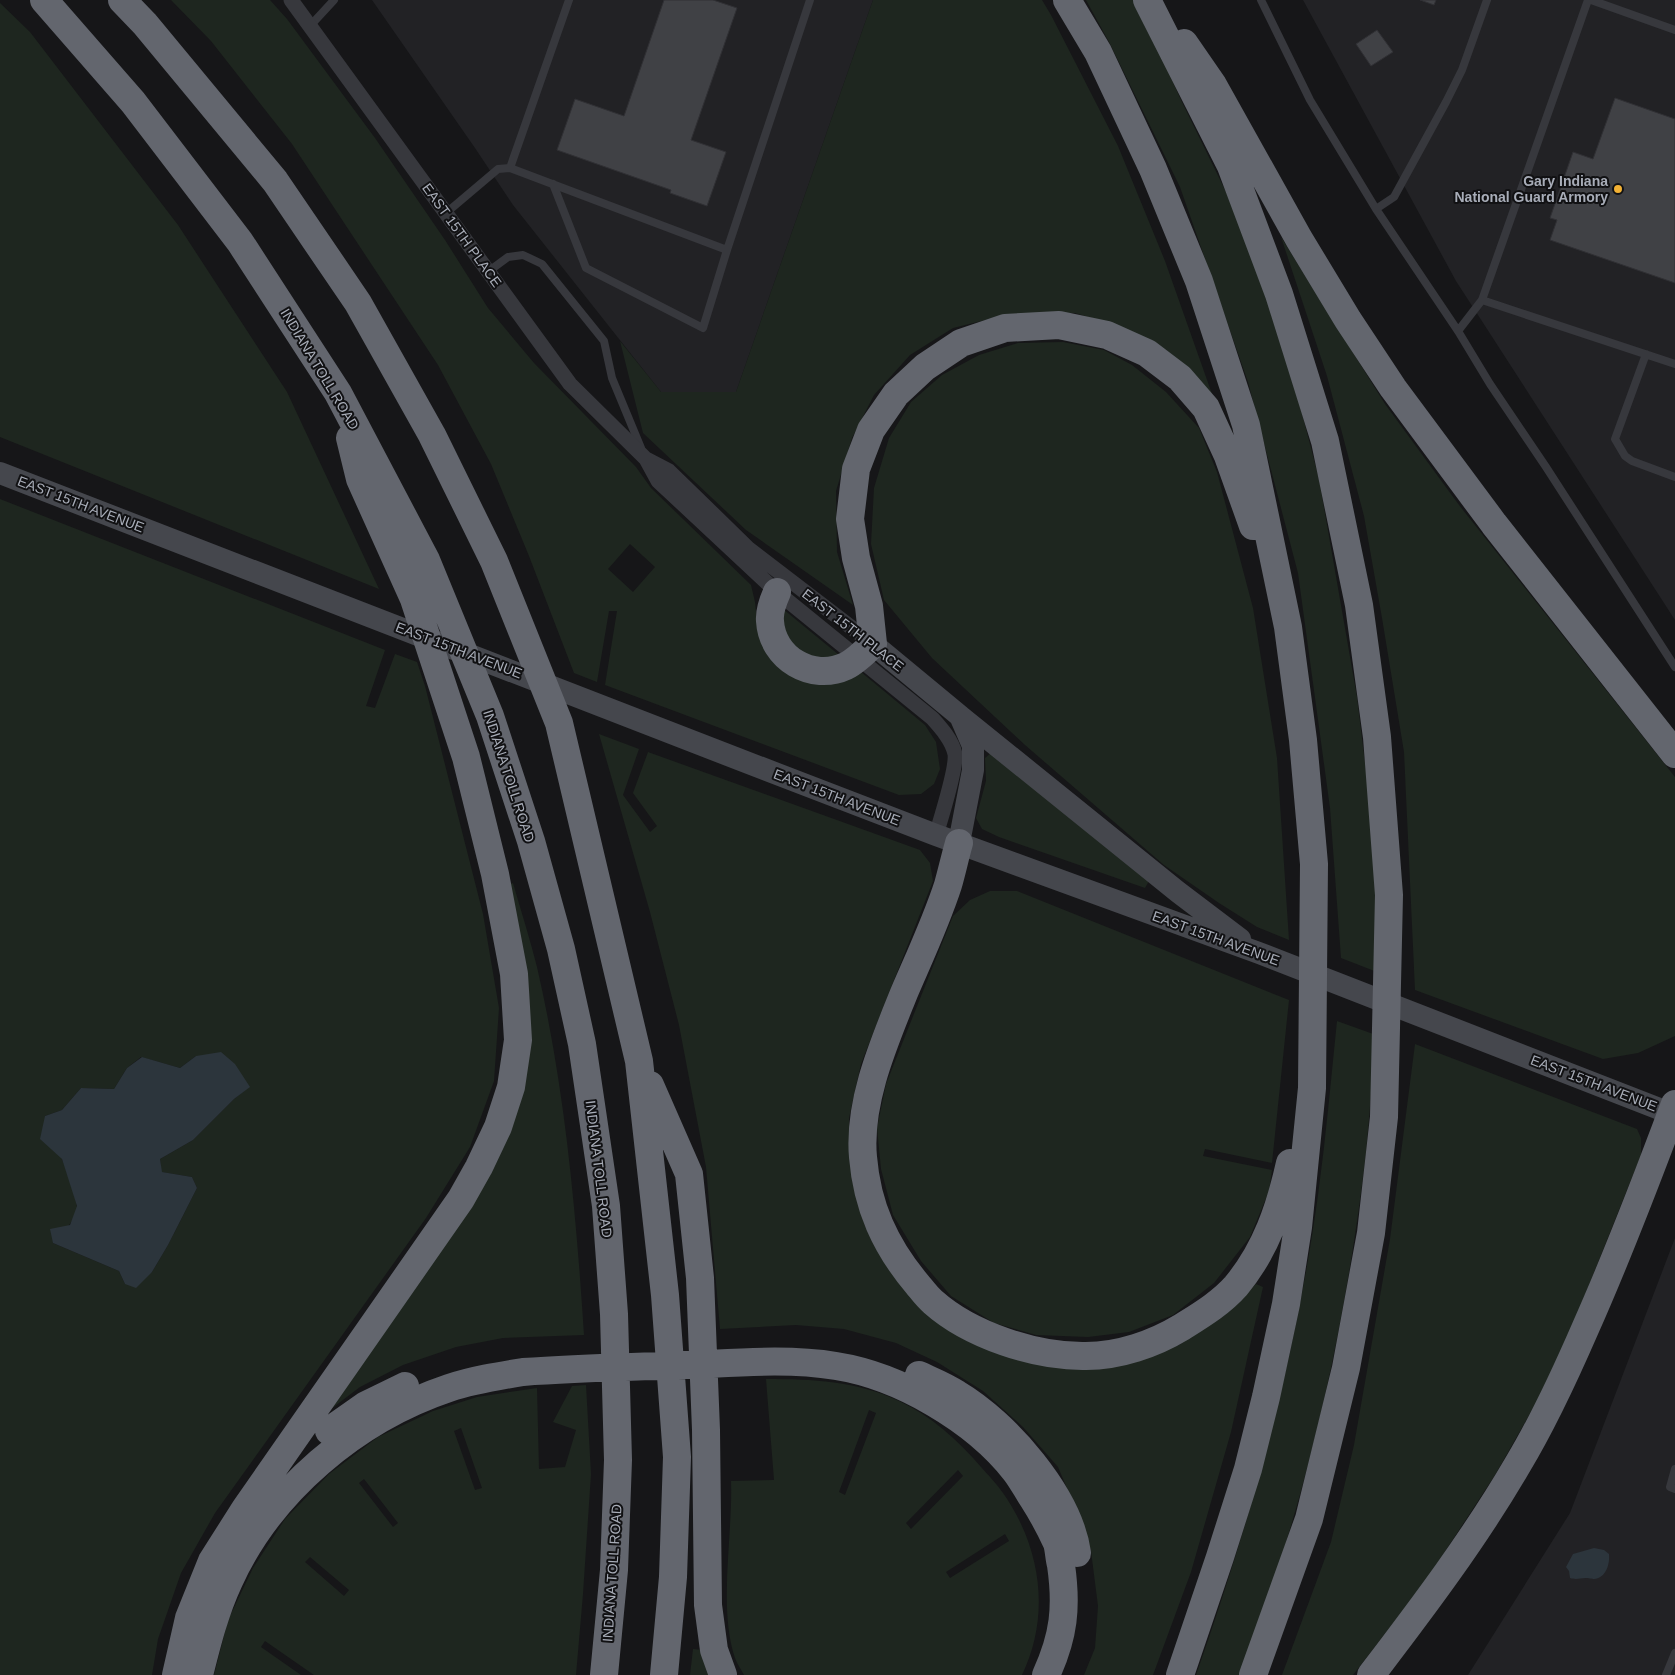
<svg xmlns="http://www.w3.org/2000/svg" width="1675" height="1675" font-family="Arial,sans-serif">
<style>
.built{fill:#222225}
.green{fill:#1e261f;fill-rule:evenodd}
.water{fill:#2c353c}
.building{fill:#404145;stroke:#303034}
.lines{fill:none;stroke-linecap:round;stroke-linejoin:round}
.lane{stroke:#37383d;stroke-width:8}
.street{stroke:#37383d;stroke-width:15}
.secondary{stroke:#45474d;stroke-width:22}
.highway{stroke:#63666e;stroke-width:28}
.poi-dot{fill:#f2b134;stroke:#111113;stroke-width:2}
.labels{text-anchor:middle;stroke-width:4;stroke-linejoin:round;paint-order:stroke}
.poi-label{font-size:14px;font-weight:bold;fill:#a8adb8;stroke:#111113;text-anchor:end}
.street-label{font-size:14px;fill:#a8adb8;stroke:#111113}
</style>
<rect width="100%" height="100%" fill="#161618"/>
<path class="built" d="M372,0H873L736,392H661L513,205L475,148Z
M1303,0H1675V620L1456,281Z
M1675,1238V1675H1468L1570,1513Z"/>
<path class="green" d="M171,0H270L287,19L375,138L445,240L488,308L534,363L636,467L651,488L751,585L755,602L758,630L767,652L861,672L925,725L936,742L940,769L934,784L921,794L899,795L605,685L617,611H609L597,682L574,673L529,556L491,464L438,365L292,144L211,41ZM630,544L655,567L633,592L608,569Z
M873,0H1042L1051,15L1118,146L1165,261L1212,394L1166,350L1121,327L1075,313L1006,315L953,328L910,355L874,395L852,438L836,491L837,552L853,605L746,530L643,433L620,341L661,392H736Z
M1086,0H1136L1181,100L1228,196L1276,313L1319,479L1357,697L1374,838L1377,972L1341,958L1330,808L1298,573L1248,382L1180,187L1109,42Z
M0,3L30,32L178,225L287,392L379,589L0,437Z
M1281,237L1385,404L1459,505L1675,777V1036L1638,1053L1603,1059L1415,990L1404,752L1382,618L1364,516L1327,376Z
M1063,342L1104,350L1132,365L1166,392L1199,428L1217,472L1253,608L1277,758L1289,940L1257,927L1219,903L1164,865L1025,745L932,658L884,600L871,544L874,488L889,438L911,402L942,375L979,355L1018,343Z
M0,499L385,650L366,706L375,708L395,654L417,662L425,686L483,914L499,1008L494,1081L470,1147L426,1218L215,1513L181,1573L158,1639L152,1675H0ZM196,1056L249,1087L234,1099L193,1140L160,1159L161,1172L192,1177L197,1188L168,1245L152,1272L125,1284L119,1271L53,1243C63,1232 74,1223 77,1208C78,1197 51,1130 45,1116L62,1110L81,1088L114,1089L127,1068L141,1057L180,1068Z
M783,609L839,655L823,660L796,650L781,628Z
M599,734L639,749L623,795L650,832L657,826L633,793L648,752L920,850L930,863L933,881L861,1064L849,1118L852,1180L865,1226L892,1273L922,1309L965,1340L1011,1357L1122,1362L1179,1345L1226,1312L1256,1284L1263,1287L1231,1432L1191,1572L1153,1675H1084L1095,1648L1098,1606L1091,1551L1077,1512L1058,1467L1023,1427L983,1391L937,1362L896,1343L844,1329L796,1325L720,1329L706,1167L679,1025L650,912Z
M992,752L1149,881L1145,888L999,837L982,829L976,818L986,781L985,758Z
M513,883C521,911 530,939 537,967C565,1088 576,1212 584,1335L503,1338L456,1347L403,1365L360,1387L331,1409L510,1123L508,885Z
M990,891H1017L1289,1000L1272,1163L1205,1149L1203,1156L1272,1170L1269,1191L1250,1237L1214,1283L1173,1315L1129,1332L1088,1337L1036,1335L994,1323L951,1296L921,1261L893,1215L881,1169L877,1128L886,1084L953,916L970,900Z
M1337,1021L1376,1035C1372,1074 1370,1113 1366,1152C1346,1327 1305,1512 1239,1675H1196C1251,1519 1296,1358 1318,1195C1326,1137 1331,1079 1337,1021Z
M1415,1044L1637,1129L1641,1138V1155L1571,1330L1536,1403L1495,1475L1425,1582L1353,1675H1282L1331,1542L1354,1445L1390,1239Z
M766,1379C812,1379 857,1381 899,1401C931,1416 958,1440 981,1467C988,1475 997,1484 1003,1493C1041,1547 1051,1615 1022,1675H744C741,1669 737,1664 735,1658C718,1608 733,1535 731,1481L774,1480ZM869,1410L876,1413L845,1495L839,1492ZM958,1470L963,1476L911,1529L906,1523ZM1005,1534L1009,1541L950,1578L946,1572Z
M586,1385L591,1474L583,1594L576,1675H314L265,1641L261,1647L301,1675H214L228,1620L253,1568L285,1519L329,1474L378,1437L433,1411L477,1397L537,1388L539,1469L565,1467L576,1430L553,1422L572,1386ZM461,1428L482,1488L475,1490L454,1431ZM364,1479L398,1523L393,1527L359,1483ZM310,1557L349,1590L344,1596L305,1562Z
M693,1649L703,1650L710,1675H690Z"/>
<path class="water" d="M221,1052L235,1064L250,1087L234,1099L193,1140L160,1159L162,1172L192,1177L197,1188L168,1245L152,1272L136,1288L125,1284L119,1271L53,1243L50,1229L70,1225L77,1206L62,1159L40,1139L45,1116L62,1110L81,1088L114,1089L127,1068L142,1057L180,1068L196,1056Z
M1594,1548L1604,1550L1609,1554C1610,1564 1606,1578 1594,1579C1593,1579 1587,1578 1586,1578C1579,1578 1577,1580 1570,1578L1569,1571L1566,1567L1573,1554Z"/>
<path class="building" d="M664,0H713L737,8L691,140L726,152L707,206L670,193L671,190L557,150L575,99L624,116Z
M1420,0H1436L1434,5Z
M1377,30L1393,52L1371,66L1356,44Z
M1615,98L1675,119V283L1550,240L1557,220L1550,218L1573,152L1593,159Z"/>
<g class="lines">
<path class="lane" d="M1261,0L1310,100L1376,209L1458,331L1490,384L1546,467L1675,667
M1591,0L1675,30
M310,26L334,0
M510,168L569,0
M553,184L586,268L703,328L727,250
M1376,209L1394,197L1446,102L1462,70L1487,0
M446,213L498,169L510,168L727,250L810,0
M489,271L508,257L523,255L542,264L604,341L612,378L641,448
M1482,300L1588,0
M1458,331L1482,300L1675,364
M1646,354L1615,439L1625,456L1632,461L1675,477
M1675,1469L1670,1487L1675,1489
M1666,1675L1675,1653"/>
<path class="street" d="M291,0L570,384L646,459L658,481L777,592L932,718C941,728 952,740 955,754C957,768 941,818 936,835
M646,459L669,471L749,549L873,644"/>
<path class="secondary" d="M0,473L733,757L936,835L1259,953L1675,1115
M873,644L960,716L973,746V770L959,843
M960,716L1178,892L1240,939"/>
<path class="highway" d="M44,0L133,102L240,242L338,393L426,560L490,716L531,841L561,949L582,1044L606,1206L614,1314L618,1460L614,1570L604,1675
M122,0L145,24L275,181L358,303L432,435L494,561L559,723L639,1061L665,1295L677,1457L673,1577L664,1675
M1067,0L1098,52L1153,169L1199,281L1246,425L1288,627L1303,740L1314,864L1312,1088L1298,1227L1286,1304L1266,1397L1248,1469L1220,1557L1180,1675
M1147,0L1231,166L1279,294L1325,441L1359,605L1377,737L1389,895L1384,1117L1371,1233L1346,1368L1309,1519L1253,1675
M1184,43L1213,85L1299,239L1348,320L1393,388L1494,524L1675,754
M777,592C773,601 769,611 770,621C772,658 812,682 846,666C856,661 865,652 873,644L869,606L856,558L850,519L856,469L871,430L896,394L925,367L961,343L1005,328L1059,325L1107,335L1147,353L1180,378L1206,408L1228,456L1253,526
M959,843C955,857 952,871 948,885C936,922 919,958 904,993C884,1043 858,1102 863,1157C867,1206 885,1246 917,1284C922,1290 927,1297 933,1302C970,1335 1036,1357 1086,1356C1119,1356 1154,1344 1182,1327C1201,1315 1221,1303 1236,1286C1266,1250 1280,1208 1290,1163
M650,1085L689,1174L700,1278L706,1430L708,1605L714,1650L723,1675
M919,1375C932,1381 945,1386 957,1394C1006,1423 1069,1495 1077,1553
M329,1431L366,1405L405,1386
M176,1675L189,1618L212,1561L245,1509L461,1199L479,1167L498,1127L511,1087L518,1040L514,974L495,874L466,757L414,599L360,479L350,438
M199,1675C207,1643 215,1611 229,1581C270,1491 356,1419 449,1388C473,1380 498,1376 523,1372C577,1368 631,1367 685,1365C735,1363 787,1358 836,1366C900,1376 975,1420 1015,1471C1022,1480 1027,1490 1033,1499C1042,1513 1050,1528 1057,1543C1059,1549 1059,1558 1061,1565C1067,1607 1064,1636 1046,1675
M1371,1675C1423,1607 1475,1538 1518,1464C1544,1421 1565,1375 1585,1329C1618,1255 1647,1179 1675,1104"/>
</g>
<circle class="poi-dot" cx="1618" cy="189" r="5"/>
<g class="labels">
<g class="poi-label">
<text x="1608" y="186">Gary Indiana<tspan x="1608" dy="16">National Guard Armory</tspan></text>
</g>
<g class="street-label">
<text transform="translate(462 235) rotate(54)" y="5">EAST 15TH PLACE</text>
<text transform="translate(320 369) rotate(59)" y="5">INDIANA TOLL ROAD</text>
<text transform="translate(81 504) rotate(21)" y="5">EAST 15TH AVENUE</text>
<text transform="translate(853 630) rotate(38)" y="5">EAST 15TH PLACE</text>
<text transform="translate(459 650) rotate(21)" y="5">EAST 15TH AVENUE</text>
<text transform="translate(509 776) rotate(72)" y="5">INDIANA TOLL ROAD</text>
<text transform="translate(837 797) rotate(21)" y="5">EAST 15TH AVENUE</text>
<text transform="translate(1216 938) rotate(20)" y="5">EAST 15TH AVENUE</text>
<text transform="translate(1594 1083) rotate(21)" y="5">EAST 15TH AVENUE</text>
<text transform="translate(599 1169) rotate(83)" y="5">INDIANA TOLL ROAD</text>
<text transform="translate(612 1573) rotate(-86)" y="5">INDIANA TOLL ROAD</text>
</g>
</g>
</svg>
